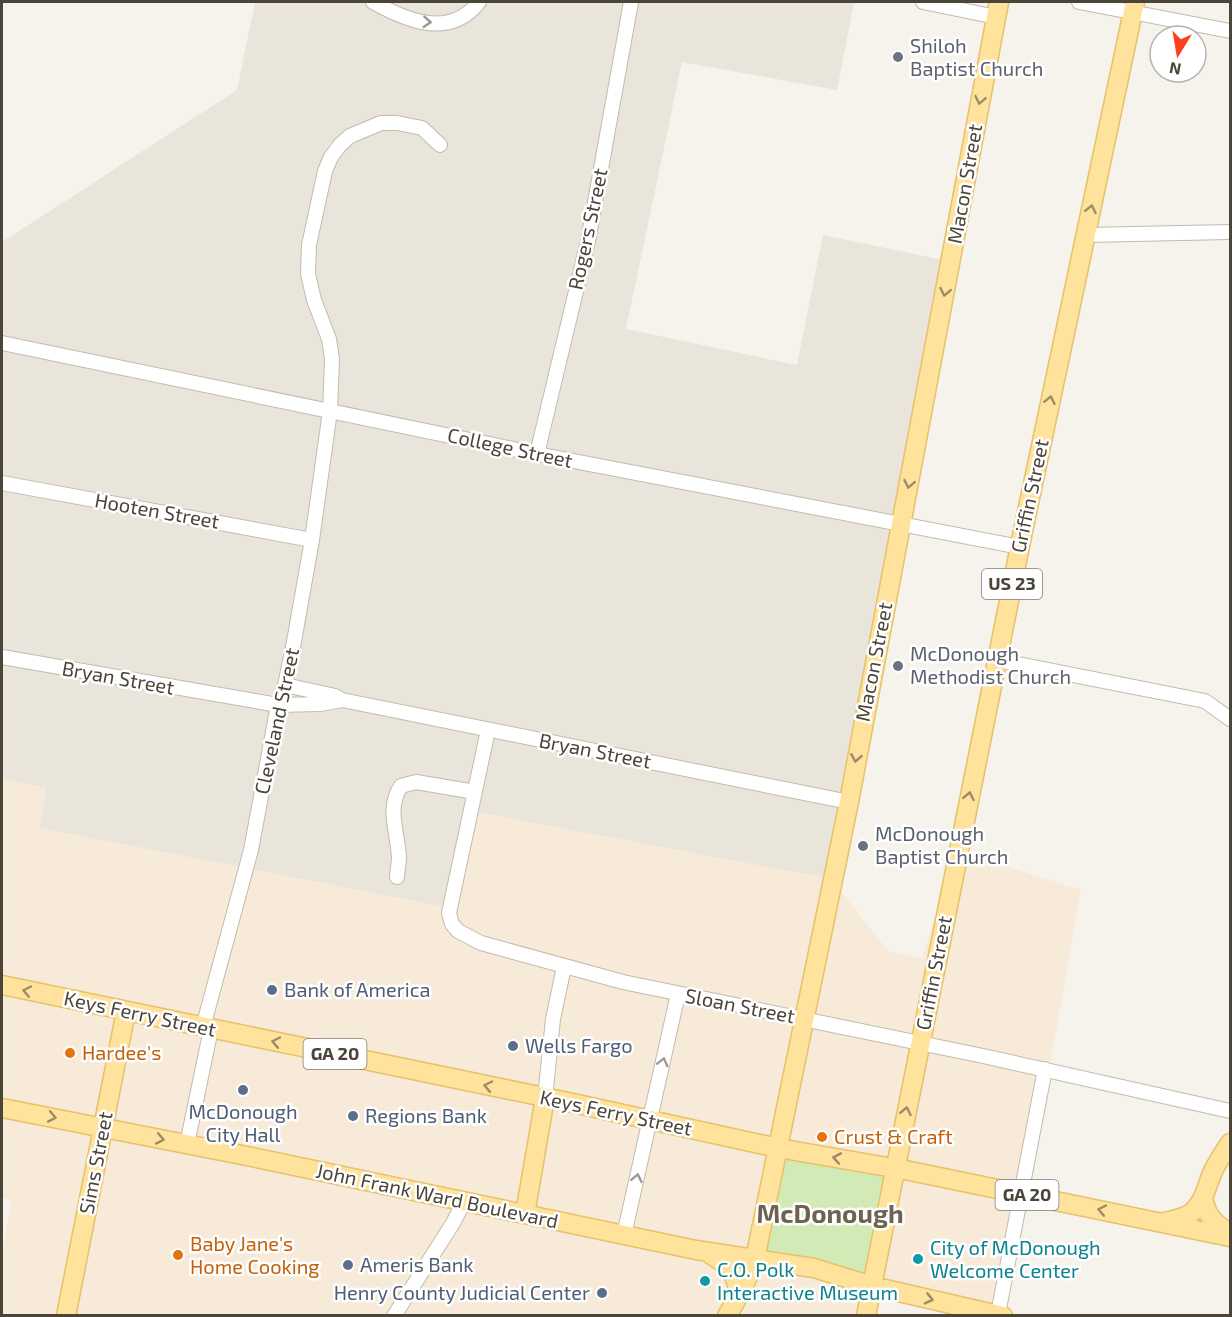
<svg xmlns="http://www.w3.org/2000/svg" width="1232" height="1317" font-family="'Exo 2',sans-serif">
<style>
.residential{fill:#eae5da}
.commercial{fill:#f7ead8}
.green{fill:#d2eab5}
.lines{fill:none;stroke-linecap:round;stroke-linejoin:round}
.minor-casing{stroke:#c2bbae;stroke-width:16}
.major-casing{stroke:#e6c16a;stroke-width:21}
.minor{stroke:#fff;stroke-width:14}
.major{stroke:#ffe39c;stroke-width:18}
.oneway{stroke:#9c9892}
.oneway2{stroke:#9c8c66}
.worship-dot{fill:#6b7280;stroke:#fff;stroke-width:2}
.service-dot{fill:#5c6f8a;stroke:#fff;stroke-width:2}
.food-dot{fill:#e8710a;stroke:#fff;stroke-width:2}
.culture-dot{fill:#0f9aa8;stroke:#fff;stroke-width:2}
.labels{text-anchor:middle;stroke-width:5;stroke-linejoin:round;paint-order:stroke}
.shield{fill:#fff;stroke:#817c74;stroke-width:1.5}
.shield-label{font-size:18px;font-weight:bold;fill:#4b4439}
.worship-label{font-size:20px;fill:#5b616d;stroke:#fff;text-anchor:start}
.street-label{font-size:20px;fill:#4b4439;stroke:#fff}
.service-label{font-size:20px;fill:#4e5e75;stroke:#fff;text-anchor:start}
.food-label{font-size:20px;fill:#c56008;stroke:#fff;text-anchor:start}
.culture-label{font-size:20px;fill:#0d838f;stroke:#fff;text-anchor:start}
.district-label{font-size:26px;font-weight:bold;fill:#6e6250;stroke:#fff}
</style>
<rect width="100%" height="100%" fill="#f6f3ec"/>
<path class="residential" d="M255,2H854L837,90L682,62L626,329L797,365L823,235L948,261L831,879L470,811L450,908L39,828L46,788L2,779V242L237,90Z"/>
<path class="commercial" d="M2,779L46,788L40,828L449,908L469,811L831,879L889,952L922,958L956,850L1081,890L1007,1308L890,1282L864,1316H2V1254L12,1200L2,1197Z"/>
<path class="green" d="M778,1148L895,1168L872,1286L755,1259Z"/>
<g class="lines">
<g class="minor-casing">
<path id="minor" d="M373,2C407,21 450,39 479,2
M923,2L996,17
M1079,2L1230,31
M1085,235L1230,232
M2,343L537,454L1020,547
M537,454L588,241L631,2
M2,483L312,540
M2,657L278,705L320,704L342,700L352,702L849,802
M997,660L1205,701L1230,719
M285,685L335,696L340,699
M488,730L449,913L452,924L458,931L481,943L623,982L983,1056L1230,1111
M397,877C397,871 399,864 399,858C398,833 386,808 401,786L416,782L475,792
M203,1027L251,850L278,705L285,685L293,647L312,540L330,411L332,359L329,339L314,300L308,274L309,245L325,171L331,157L340,145L350,136L381,123H397L422,128L440,145
M545,1098L553,1019L564,967
M187,1144L211,1029
M624,1235L678,994
M998,1314L1045,1069
M394,1316L453,1223L464,1202"/>
</g>
<g class="major-casing">
<path id="major" d="M2,985L573,1103L778,1148L905,1170L1230,1237
M2,1108L247,1156L696,1250L814,1268L872,1286L1003,1316
M1203,1197C1206,1215 1214,1224 1230,1233
M525,1214L545,1098
M1164,1222C1173,1220 1184,1218 1191,1213C1204,1203 1207,1185 1213,1171C1218,1161 1224,1152 1230,1143
M710,1254C728,1265 739,1275 738,1297
M66,1316L126,1011
M727,1316L743,1288L755,1259L849,802L999,2
M866,1316L1023,531L1135,2"/>
</g>
<use href="#minor" class="minor"/>
<use href="#major" class="major"/>
</g>
<defs><path id="oneway-chevron" d="M-2-3.5L2.5 0L-2 3.5" fill="none" stroke-width="1.6" stroke-linecap="round" stroke-linejoin="round" transform="scale(1.5)"/></defs>
<g class="oneway">
<use href="#oneway-chevron" transform="translate(427 22) rotate(4)"/>
<use href="#oneway-chevron" transform="translate(663 1062) rotate(-76)"/>
<use href="#oneway-chevron" transform="translate(637 1178) rotate(-78)"/>
</g>
<g class="oneway2">
<use href="#oneway-chevron" transform="translate(980 100) rotate(101)"/>
<use href="#oneway-chevron" transform="translate(1091 209) rotate(-78)"/>
<use href="#oneway-chevron" transform="translate(945 292) rotate(101)"/>
<use href="#oneway-chevron" transform="translate(1050 400) rotate(-78)"/>
<use href="#oneway-chevron" transform="translate(909 484) rotate(101)"/>
<use href="#oneway-chevron" transform="translate(856 758) rotate(100)"/>
<use href="#oneway-chevron" transform="translate(969 796) rotate(-79)"/>
<use href="#oneway-chevron" transform="translate(27 991) rotate(-168)"/>
<use href="#oneway-chevron" transform="translate(276 1042) rotate(-168)"/>
<use href="#oneway-chevron" transform="translate(488 1086) rotate(-168)"/>
<use href="#oneway-chevron" transform="translate(906 1111) rotate(-79)"/>
<use href="#oneway-chevron" transform="translate(52 1117) rotate(11)"/>
<use href="#oneway-chevron" transform="translate(160 1139) rotate(11)"/>
<use href="#oneway-chevron" transform="translate(837 1158) rotate(-170)"/>
<use href="#oneway-chevron" transform="translate(1102 1210) rotate(-168)"/>
<use href="#oneway-chevron" transform="translate(929 1299) rotate(13)"/>
</g>
<g class="worship-dot">
<circle cx="898" cy="57" r="6"/>
<circle cx="898" cy="666" r="6"/>
<circle cx="863" cy="846" r="6"/>
</g>
<g class="service-dot">
<circle cx="272" cy="990" r="6"/>
<circle cx="513" cy="1046" r="6"/>
<circle cx="243" cy="1090" r="6"/>
<circle cx="353" cy="1116" r="6"/>
<circle cx="348" cy="1265" r="6"/>
<circle cx="602" cy="1293" r="6"/>
</g>
<g class="food-dot">
<circle cx="70" cy="1053" r="6"/>
<circle cx="822" cy="1137" r="6"/>
<circle cx="178" cy="1255" r="6"/>
</g>
<g class="culture-dot">
<circle cx="918" cy="1259" r="6"/>
<circle cx="705" cy="1281" r="6"/>
</g>
<g class="labels">
<g class="shield">
<rect x="982" y="569" width="60" height="30" rx="4.5"/>
<rect x="303.5" y="1039" width="63" height="30" rx="4.5"/>
<rect x="995.5" y="1180" width="63" height="30" rx="4.5"/>
</g>
<g class="shield-label">
<text x="1012" y="590">US 23</text>
<text x="335" y="1060">GA 20</text>
<text x="1027" y="1201">GA 20</text>
</g>
<g class="worship-label">
<text x="910" y="53">Shiloh<tspan x="910" dy="23">Baptist Church</tspan></text>
<text x="910" y="661">McDonough<tspan x="910" dy="23">Methodist Church</tspan></text>
<text x="875" y="841">McDonough<tspan x="875" dy="23">Baptist Church</tspan></text>
</g>
<g class="street-label">
<text transform="translate(965 184) rotate(-80)" y="7">Macon Street</text>
<text transform="translate(588 229) rotate(-78)" y="7">Rogers Street</text>
<text transform="translate(510 448) rotate(12)" y="7">College Street</text>
<text transform="translate(1030 496) rotate(-78)" y="7">Griffin Street</text>
<text transform="translate(157 511) rotate(10)" y="7">Hooten Street</text>
<text transform="translate(874 662) rotate(-79)" y="7">Macon Street</text>
<text transform="translate(118 678) rotate(10)" y="7">Bryan Street</text>
<text transform="translate(277 721) rotate(-78)" y="7">Cleveland Street</text>
<text transform="translate(595 751) rotate(11)" y="7">Bryan Street</text>
<text transform="translate(934 973) rotate(-79)" y="7">Griffin Street</text>
<text transform="translate(740 1006) rotate(11)" y="7">Sloan Street</text>
<text transform="translate(140 1014) rotate(12)" y="7">Keys Ferry Street</text>
<text transform="translate(616 1113) rotate(12)" y="7">Keys Ferry Street</text>
<text transform="translate(96 1163) rotate(-79)" y="7">Sims Street</text>
<text transform="translate(437 1196) rotate(12)" y="7">John Frank Ward Boulevard</text>
</g>
<g class="service-label">
<text x="284" y="997">Bank of America</text>
<text x="525" y="1053">Wells Fargo</text>
<text x="243" y="1119" text-anchor="middle">McDonough<tspan x="243" dy="23">City Hall</tspan></text>
<text x="365" y="1123">Regions Bank</text>
<text x="360" y="1272">Ameris Bank</text>
<text x="590" y="1300" text-anchor="end">Henry County Judicial Center</text>
</g>
<g class="food-label">
<text x="82" y="1060">Hardee's</text>
<text x="834" y="1144">Crust &amp; Craft</text>
<text x="190" y="1251">Baby Jane's<tspan x="190" dy="23">Home Cooking</tspan></text>
</g>
<g class="culture-label">
<text x="930" y="1255">City of McDonough<tspan x="930" dy="23">Welcome Center</tspan></text>
<text x="717" y="1277">C.O. Polk<tspan x="717" dy="23">Interactive Museum</tspan></text>
</g>
<g class="district-label">
<text x="830" y="1223">McDonough</text>
</g>
</g>
<rect width="1232" height="1317" fill="none" stroke="#4b4439" stroke-width="6"/>
<g transform="translate(1178 54) rotate(191)"><circle r="28" fill="#ffffff" stroke="#b7b4b0" stroke-width="1.5"/>
<path d="M0-4.5L10 22L0 15L-10 22Z" fill="#fc3f1d"/>
<text y="-9" font-size="16" font-weight="bold" text-anchor="middle" fill="#4b4439">N</text>
</g>
</svg>
